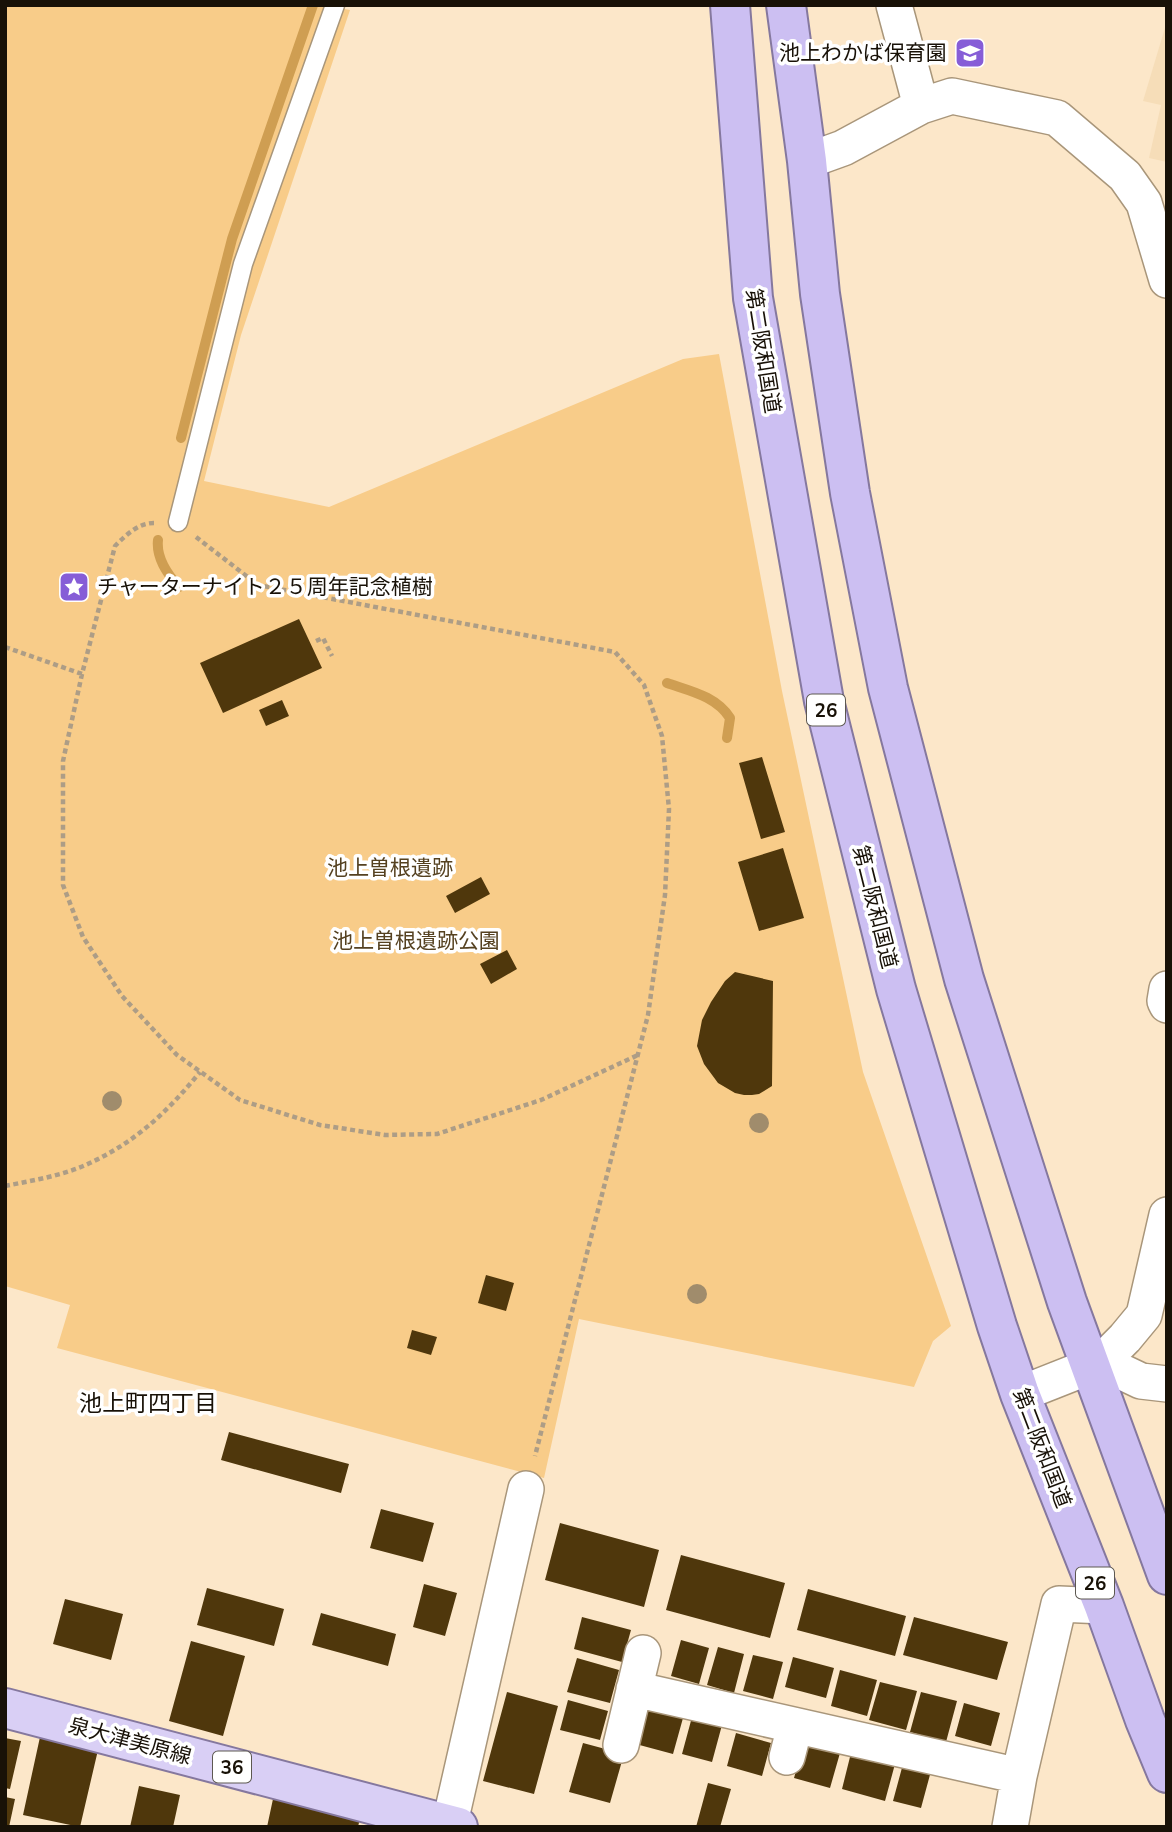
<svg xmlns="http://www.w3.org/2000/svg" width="1172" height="1832" font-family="'Nunito Sans','Noto Sans JP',sans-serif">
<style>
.built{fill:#f6ddb8}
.green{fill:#f8cc89}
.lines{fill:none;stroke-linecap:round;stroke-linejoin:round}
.stream{stroke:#cf9e52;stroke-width:10}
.building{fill:#4f370c}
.service-casing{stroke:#a9967a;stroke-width:21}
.minor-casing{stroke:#a9967a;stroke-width:38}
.primary-casing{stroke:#85789e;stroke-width:42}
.trunk-casing{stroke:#85789e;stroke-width:42}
.path{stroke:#ad9d86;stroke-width:4.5;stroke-dasharray:5 3.5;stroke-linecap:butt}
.service{stroke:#fff;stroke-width:18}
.minor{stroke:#fff;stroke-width:35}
.primary{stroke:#d9cff5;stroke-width:38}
.trunk{stroke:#ccbff2;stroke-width:38}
.tree{fill:#a08c6c}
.labels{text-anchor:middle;stroke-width:7;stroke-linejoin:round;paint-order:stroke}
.shield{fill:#fff;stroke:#5d5851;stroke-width:2}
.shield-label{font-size:19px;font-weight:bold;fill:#181107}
.poi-label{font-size:21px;fill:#181107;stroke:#fff;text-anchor:end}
.street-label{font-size:21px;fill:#181107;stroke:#fff}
.park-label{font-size:21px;fill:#554120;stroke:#fff}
.neighbourhood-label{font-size:23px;fill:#181107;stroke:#fff}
</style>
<rect width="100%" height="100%" fill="#fce7c9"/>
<path class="built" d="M1167,21V162L1149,158L1161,105L1143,101Z"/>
<path class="green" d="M5,5H322L350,10L241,335L204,481L329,507L683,359L719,354L782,691L863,1072L951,1326L933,1341L914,1387L579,1319L544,1478L57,1348L70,1305L5,1286Z"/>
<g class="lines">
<path class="stream" d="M181,438L232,239L313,5
M158,540C156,558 167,574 179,587
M667,683C690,691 716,696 730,718L727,738"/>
</g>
<path class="building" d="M299,619L322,668L223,713L200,663Z
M282,700L289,716L266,726L259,710Z
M762,757L785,832L761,839L739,763Z
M783,848L804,918L759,931L738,862Z
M481,877L490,894L455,913L446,896Z
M507,950L517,969L491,984L480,964Z
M735,972L773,981L772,1086L759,1094L752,1095H744L735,1093L718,1083L704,1064L697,1046L702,1020L711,1002L725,981Z
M486,1275L514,1283L506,1311L478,1303Z
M412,1330L437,1337L431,1355L407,1348Z
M229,1432L349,1464L341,1493L221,1460Z
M381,1509L434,1523L423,1562L370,1548Z
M560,1523L659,1550L644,1607L545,1580Z
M681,1555L785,1583L770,1638L666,1610Z
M424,1584L457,1593L445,1636L413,1627Z
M207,1588L284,1609L274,1646L197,1625Z
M808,1589L906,1616L895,1656L797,1630Z
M65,1599L123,1614L111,1660L53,1644Z
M321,1613L396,1634L388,1666L312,1645Z
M582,1617L631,1630L622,1662L574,1649Z
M914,1617L1008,1642L997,1680L903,1655Z
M681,1640L709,1648L699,1684L671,1676Z
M191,1641L245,1656L223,1736L169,1721Z
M718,1647L744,1654L734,1693L707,1685Z
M753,1655L783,1662L773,1699L743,1691Z
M793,1657L834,1668L826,1698L785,1687Z
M577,1658L619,1670L610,1703L567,1692Z
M840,1670L877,1680L867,1716L831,1706Z
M880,1682L917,1691L906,1730L869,1720Z
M507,1692L558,1706L534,1794L483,1781Z
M921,1692L957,1701L946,1742L910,1732Z
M568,1700L608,1711L600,1740L560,1730Z
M964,1703L1000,1713L991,1746L955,1736Z
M641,1707L683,1718L673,1754L632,1743Z
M692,1717L722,1725L712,1762L682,1754Z
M736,1733L771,1743L762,1776L727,1766Z
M40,1737L98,1750L80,1827L23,1815Z
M5,1738L21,1741L10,1789L5,1788Z
M583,1743L624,1754L610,1803L569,1792Z
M804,1743L840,1753L830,1788L794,1778Z
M851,1753L895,1764L885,1801L842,1789Z
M903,1764L931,1771L921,1808L893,1801Z
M708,1783L731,1789L720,1827H696Z
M139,1786L180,1795L173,1827H130Z
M5,1797L15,1799L9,1827H5Z
M273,1799L360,1818L358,1827H267Z"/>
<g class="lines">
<g class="service-casing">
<path id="service" d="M178,522L243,264L335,5"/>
</g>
<g class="minor-casing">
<path id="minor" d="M894,5L921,106
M807,161L843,148L921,106L952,96L1057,118L1125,176L1144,203L1167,280
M1167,989L1165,1001L1167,1005
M1101,1362L1141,1381L1167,1384
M1020,1394L1101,1362L1125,1338L1144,1315L1167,1215
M634,1689L1019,1776
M621,1745L643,1653
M787,1757L795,1726
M449,1827L526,1489
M1010,1827L1019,1776L1059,1604L1104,1606"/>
</g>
<g class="primary-casing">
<path id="primary" d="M5,1708L458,1827"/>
</g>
<g class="trunk-casing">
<path id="trunk" d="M730,5L753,298L824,701L896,989L997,1326L1020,1394L1104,1606L1145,1720L1167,1773
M786,5L807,161L820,294L850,493L888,688L964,979L1067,1302L1167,1575"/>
</g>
<path class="path" d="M154,523C138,523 126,535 115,546L82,674L63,761V885L83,937L122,996L177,1055L240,1100L320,1125L385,1135L437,1134L541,1100L638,1055
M196,537L258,585L615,652L644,685L662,736L669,809L665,895L648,1015L535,1456
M316,641L323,638L332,656
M5,647L82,674
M5,1186C35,1180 67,1175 94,1161C138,1140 170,1109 200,1072"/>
<use href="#service" class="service"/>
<use href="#minor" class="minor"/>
<use href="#primary" class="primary"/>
<use href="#trunk" class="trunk"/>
</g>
<g class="tree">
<circle cx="112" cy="1101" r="10"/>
<circle cx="759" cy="1123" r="10"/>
<circle cx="697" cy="1294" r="10"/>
</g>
<defs>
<g id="school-square" transform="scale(1.575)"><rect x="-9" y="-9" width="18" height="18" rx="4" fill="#865dd7" stroke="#fff"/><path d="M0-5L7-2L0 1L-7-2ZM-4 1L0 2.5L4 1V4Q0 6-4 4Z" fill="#fff"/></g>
<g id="sight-square" transform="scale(1.575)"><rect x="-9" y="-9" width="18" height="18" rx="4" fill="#865dd7" stroke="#fff"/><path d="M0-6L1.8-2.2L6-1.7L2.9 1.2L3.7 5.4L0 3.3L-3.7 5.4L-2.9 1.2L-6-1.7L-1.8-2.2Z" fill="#fff"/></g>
</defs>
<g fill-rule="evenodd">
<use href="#school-square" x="970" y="53"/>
<use href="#sight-square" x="74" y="587"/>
</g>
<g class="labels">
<g class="shield">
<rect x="807" y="694.5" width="38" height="31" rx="5"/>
<rect x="1076" y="1567.5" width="38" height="31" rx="5"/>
<rect x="213" y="1751.5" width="38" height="31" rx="5"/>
</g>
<g class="shield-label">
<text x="826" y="717">26</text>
<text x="1095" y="1590">26</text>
<text x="232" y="1774">36</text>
</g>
<g class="poi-label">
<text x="947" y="60">池上わかば保育園</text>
<text x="97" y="594" text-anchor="start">チャーターナイト２５周年記念植樹</text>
</g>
<g class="street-label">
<text transform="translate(763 351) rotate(81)" y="7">第二阪和国道</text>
<text transform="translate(875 907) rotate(76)" y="7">第二阪和国道</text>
<text transform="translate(1042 1448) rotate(69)" y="7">第二阪和国道</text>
<text transform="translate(130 1741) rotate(15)" y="7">泉大津美原線</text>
</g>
<g class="park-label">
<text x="390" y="875">池上曽根遺跡</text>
<text x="416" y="948">池上曽根遺跡公園</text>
</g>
<g class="neighbourhood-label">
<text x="148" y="1411">池上町四丁目</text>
</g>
</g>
<rect width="1172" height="1832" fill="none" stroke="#181107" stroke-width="14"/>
</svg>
